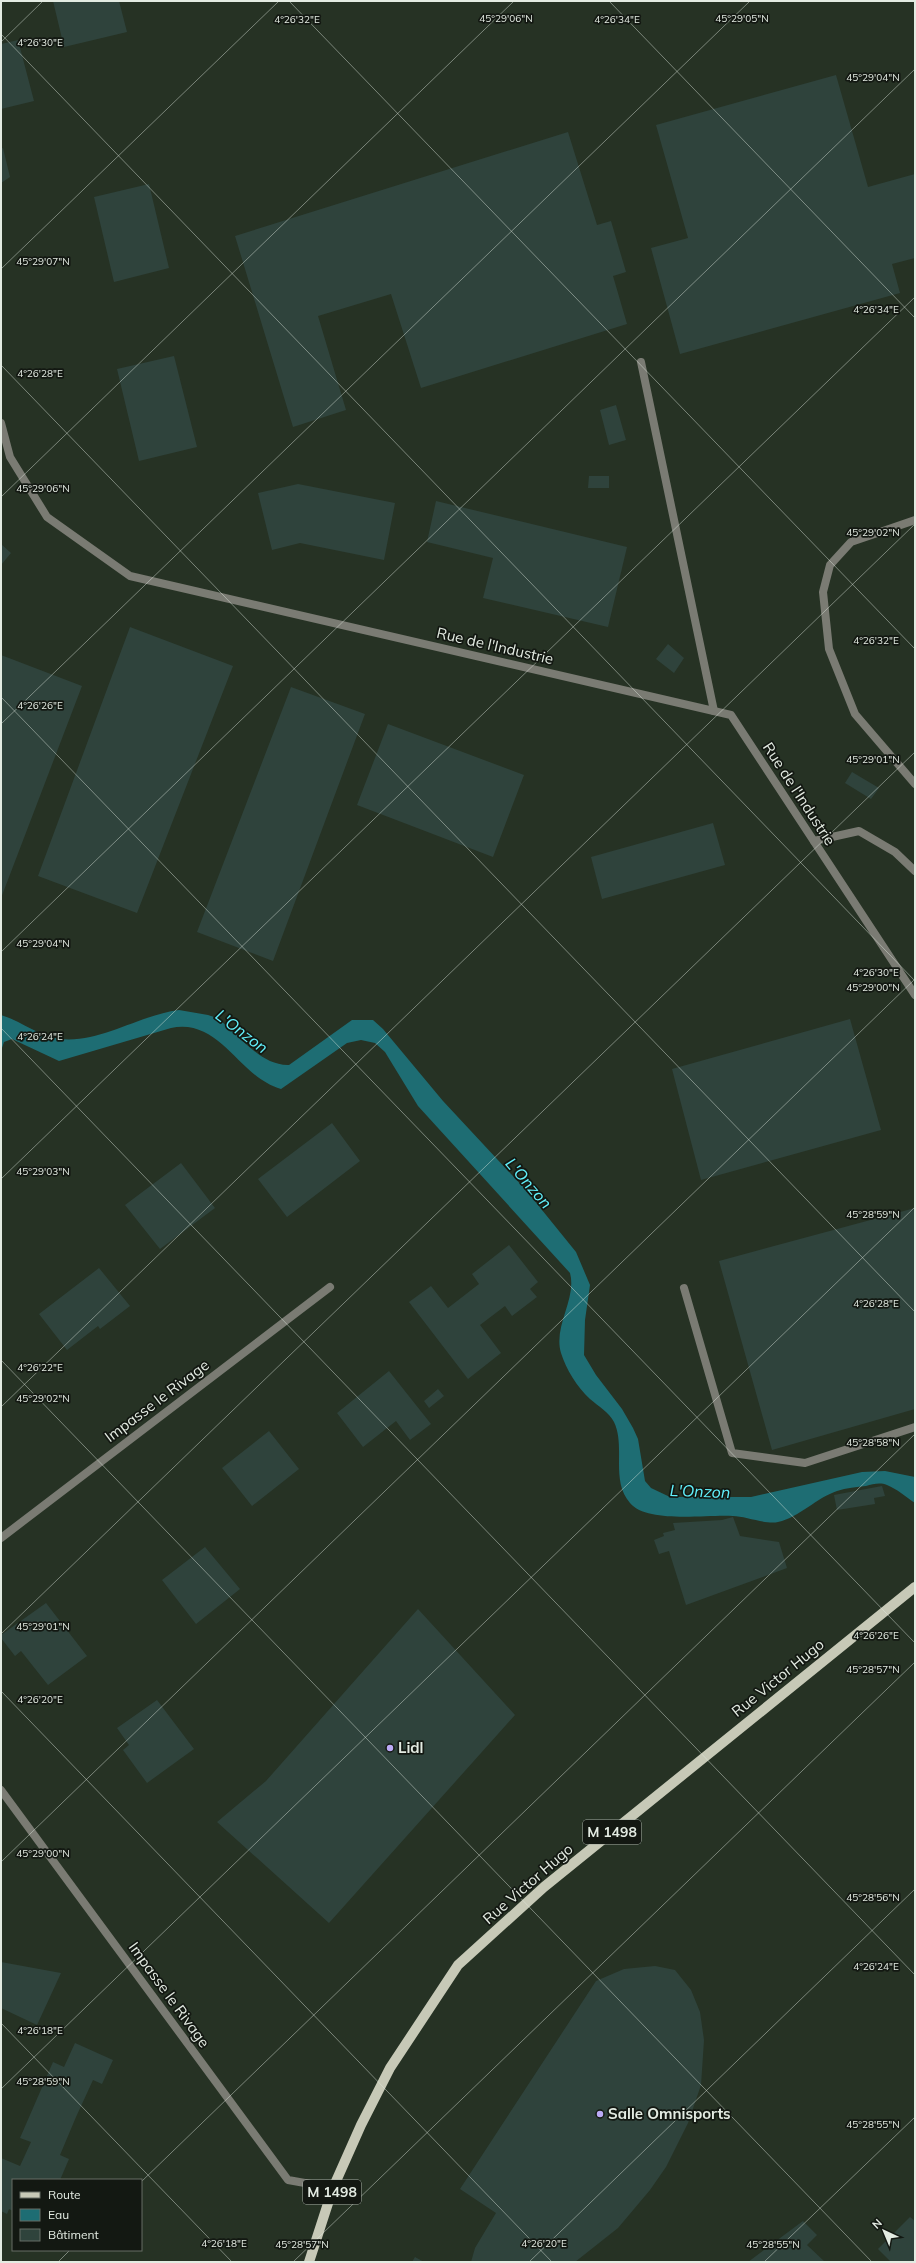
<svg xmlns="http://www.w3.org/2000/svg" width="916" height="2263" font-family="Mulish,sans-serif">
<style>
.water{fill:#1e6d73}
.building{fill:#2f433c}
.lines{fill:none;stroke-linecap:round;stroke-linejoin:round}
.lane{stroke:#7a7b73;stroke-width:8}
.street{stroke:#7a7b73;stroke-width:8}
.primary{stroke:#c7c9b7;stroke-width:10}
.ticks{fill:none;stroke:#e3ebe2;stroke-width:1;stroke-opacity:0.45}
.poi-dot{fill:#bbaaf6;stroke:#131812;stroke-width:1.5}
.labels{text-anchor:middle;stroke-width:3.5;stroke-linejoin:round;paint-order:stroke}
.shield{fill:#131812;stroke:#a5aca4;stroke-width:1}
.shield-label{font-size:14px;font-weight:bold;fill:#e3ebe2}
.street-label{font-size:15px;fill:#e3ebe2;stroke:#131812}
.poi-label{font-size:15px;font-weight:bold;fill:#e3ebe2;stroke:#131812;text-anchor:start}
.water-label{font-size:16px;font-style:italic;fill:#62f2fd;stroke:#131812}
.ticks-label{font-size:10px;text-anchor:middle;fill:#e3ebe2;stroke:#131812;stroke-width:3.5;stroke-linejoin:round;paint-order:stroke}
</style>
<rect width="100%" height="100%" fill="#263224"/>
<path class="water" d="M179,1010L208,1015L217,1018C239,1034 260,1066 289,1065L352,1020H373L383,1029L443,1101L525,1189L576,1252L590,1285L585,1320L584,1355L596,1375L622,1409L633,1428L638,1439L645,1481L651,1488L670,1497H751L862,1472L885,1471L915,1477V1503C906,1497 897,1489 887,1485C880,1482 873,1484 866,1486C857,1487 846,1488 837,1491C816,1498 800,1517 778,1522C767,1525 745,1516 733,1516C708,1514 647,1524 630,1503C610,1480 626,1447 614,1422C609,1412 598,1406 590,1399C577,1387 566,1369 561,1353C553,1326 577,1299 570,1273L418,1106L385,1052L375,1043L361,1040L347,1043L281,1089C238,1077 221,1018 171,1028L59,1061L12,1039L4,1042L1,1051V1015C21,1021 40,1037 61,1039C101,1043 139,1015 179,1010Z"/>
<path class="building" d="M53,1H119L127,32L64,47Z
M18,40L34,101L1,109V44Z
M836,75L868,187L915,174V258L892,264L900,293L680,354L651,248L688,238L656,125Z
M568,132L597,225L611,221L626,272L613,276L627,324L421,388L391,294L318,316L346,410L293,427L235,236Z
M3,148L10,177L1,183V149Z
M149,184L169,268L114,282L94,197Z
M174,356L197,447L139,461L117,369Z
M616,405L626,440L609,445L600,410Z
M589,476H609V488H588Z
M298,484L395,503L384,560L300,543L272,550L258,493Z
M436,501L627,547L608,627L483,598L493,558L427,542Z
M1,544L11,553L1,565Z
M130,627L233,666L137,913L38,876Z
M668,644L684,658L674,673L656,659Z
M1,655L82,686L1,898Z
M291,687L365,714L273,961L197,932Z
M388,724L524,775L493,857L357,805Z
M852,772L879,788L871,799L845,783Z
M713,823L725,865L602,899L591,857Z
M850,1019L881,1130L701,1180L672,1069Z
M332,1123L360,1161L287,1217L258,1179Z
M181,1163L215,1208L160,1249L125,1205Z
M915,1208V1409L772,1450L719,1261Z
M509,1245L538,1282L530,1289L537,1297L512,1316L505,1306L480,1325L501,1353L468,1379L409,1302L431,1286L448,1308L479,1284L472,1274Z
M99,1268L130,1306L100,1329L98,1326L67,1350L39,1314Z
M389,1371L431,1424L410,1440L396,1421L363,1447L337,1413Z
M438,1389L444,1396L429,1408L424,1401Z
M269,1431L299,1469L252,1506L222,1468Z
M882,1486L885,1496L874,1498L875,1504L837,1510L834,1495Z
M733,1517L740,1536L779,1542L787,1568L686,1605L669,1551L659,1554L654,1540L664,1536L663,1533L675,1530L673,1523L722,1520Z
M205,1547L240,1589L196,1624L162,1580Z
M46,1603L87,1656L48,1685L21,1651L15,1656L1,1638V1635Z
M418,1609L515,1715L329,1923L217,1822L266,1781Z
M157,1700L194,1749L147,1783L123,1750L129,1745L117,1728Z
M1,1962L61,1973L37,2025L1,2008Z
M655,1966L675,1970L691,1990L700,2012L704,2040L701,2085L688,2123L666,2167L650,2190L618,2228L575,2262H471L475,2248L496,2213L460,2189L596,1981L624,1969Z
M75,2043L113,2060L102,2084L93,2080L76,2117L60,2155L69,2159L60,2180H13V2211L9,2209L7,2214L1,2211V2158L20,2166L31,2142L20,2138L53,2062L64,2067Z
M910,2217L915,2221V2262H891L878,2249Z
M803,2221L817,2235L807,2245L825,2262H748Z
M415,2257L424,2262H412Z"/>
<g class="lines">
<path class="lane" d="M641,362L714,711
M915,520L851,542L830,565L823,592L829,649L855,714L915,784
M814,841L859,831L895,852L915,871
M684,1288L732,1453L805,1463L915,1427"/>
<path class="street" d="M1,423L10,457L47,517L130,576L731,715L915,995
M1,1538L330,1287
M1,1790L288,2180L333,2188"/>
<path class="primary" d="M309,2262L333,2188L361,2125L390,2068L458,1965L544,1887L915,1587"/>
</g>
<path class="ticks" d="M289,1L915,649M609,1L915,318M1,34L915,981M1,42L43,1M1,269L279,1M1,365L915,1312M1,497L514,1M1,697L915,1643M1,724L750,1M1,952L915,69M1,1028L915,1975M1,1179L915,297M1,1360L872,2262M1,1407L915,524M1,1634L915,752M1,1691L552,2262M1,1862L915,979M1,2023L232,2262M1,2089L915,1207M141,2182L915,1434M58,2262L70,2250M293,2262L915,1662M529,2262L915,1889M764,2262L915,2117"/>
<g class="poi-dot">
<circle cx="390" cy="1748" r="4"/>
<circle cx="600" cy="2114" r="4"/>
</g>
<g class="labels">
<g class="shield">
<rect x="583" y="1820" width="58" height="24" rx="3"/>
<rect x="303" y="2180" width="58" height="24" rx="3"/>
</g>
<g class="shield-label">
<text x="612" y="1837">M 1498</text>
<text x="332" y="2197">M 1498</text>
</g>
<g class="street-label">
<text transform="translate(495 646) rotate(13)" y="5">Rue de l'Industrie</text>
<text transform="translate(799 794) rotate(57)" y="5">Rue de l'Industrie</text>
<text transform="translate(157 1401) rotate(-37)" y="5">Impasse le Rivage</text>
<text transform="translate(778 1678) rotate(-39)" y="5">Rue Victor Hugo</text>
<text transform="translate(528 1884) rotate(-41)" y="5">Rue Victor Hugo</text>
<text transform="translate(169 1995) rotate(54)" y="5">Impasse le Rivage</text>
</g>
<g class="poi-label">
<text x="398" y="1753">Lidl</text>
<text x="608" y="2119">Salle Omnisports</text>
</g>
<g class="water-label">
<text transform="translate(242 1031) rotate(37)" y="6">L'Onzon</text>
<text transform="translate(529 1183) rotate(49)" y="6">L'Onzon</text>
<text transform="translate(700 1491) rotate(2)" y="6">L'Onzon</text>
</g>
</g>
<g class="ticks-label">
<text x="506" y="22">45°29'06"N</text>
<text x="742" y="22">45°29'05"N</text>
<text x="297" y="23">4°26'32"E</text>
<text x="617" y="23">4°26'34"E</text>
<text x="40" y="46">4°26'30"E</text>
<text x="873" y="81">45°29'04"N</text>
<text x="43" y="265">45°29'07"N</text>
<text x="876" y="313">4°26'34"E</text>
<text x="40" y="377">4°26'28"E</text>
<text x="43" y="492">45°29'06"N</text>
<text x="873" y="536">45°29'02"N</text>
<text x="876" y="644">4°26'32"E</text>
<text x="40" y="709">4°26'26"E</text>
<text x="873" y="763">45°29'01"N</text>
<text x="43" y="947">45°29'04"N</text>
<text x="876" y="976">4°26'30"E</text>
<text x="873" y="991">45°29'00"N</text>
<text x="40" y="1040">4°26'24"E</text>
<text x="43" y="1175">45°29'03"N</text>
<text x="873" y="1218">45°28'59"N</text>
<text x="876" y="1307">4°26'28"E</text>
<text x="40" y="1371">4°26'22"E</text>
<text x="43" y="1402">45°29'02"N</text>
<text x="873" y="1446">45°28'58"N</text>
<text x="43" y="1630">45°29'01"N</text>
<text x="876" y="1639">4°26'26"E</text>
<text x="873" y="1673">45°28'57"N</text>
<text x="40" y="1703">4°26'20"E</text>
<text x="43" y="1857">45°29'00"N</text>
<text x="873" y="1901">45°28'56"N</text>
<text x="876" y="1970">4°26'24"E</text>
<text x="40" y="2034">4°26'18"E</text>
<text x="43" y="2085">45°28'59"N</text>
<text x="873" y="2128">45°28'55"N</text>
<text x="224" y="2247">4°26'18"E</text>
<text x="544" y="2247">4°26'20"E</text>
<text x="302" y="2248">45°28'57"N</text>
<text x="773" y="2248">45°28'55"N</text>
</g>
<rect width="916" height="2263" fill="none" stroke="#e3ebe2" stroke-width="4"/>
<rect x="12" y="2179" width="130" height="72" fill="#131812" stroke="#666c65"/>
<rect x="20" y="2192" width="20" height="6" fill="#c7c9b7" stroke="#666c65"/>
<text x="48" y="2199" font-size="12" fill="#e3ebe2">Route</text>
<rect x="20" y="2209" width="20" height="12" fill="#1e6d73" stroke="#666c65"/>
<text x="48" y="2219" font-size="12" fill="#e3ebe2">Eau</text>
<rect x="20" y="2229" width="20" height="12" fill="#2f433c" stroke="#666c65"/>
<text x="48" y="2239" font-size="12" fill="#e3ebe2">Bâtiment</text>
<g transform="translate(884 2231) rotate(316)" stroke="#131812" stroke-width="3" paint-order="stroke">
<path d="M0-3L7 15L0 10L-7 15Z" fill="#e3ebe2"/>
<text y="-6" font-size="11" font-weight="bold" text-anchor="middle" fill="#e3ebe2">N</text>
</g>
</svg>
